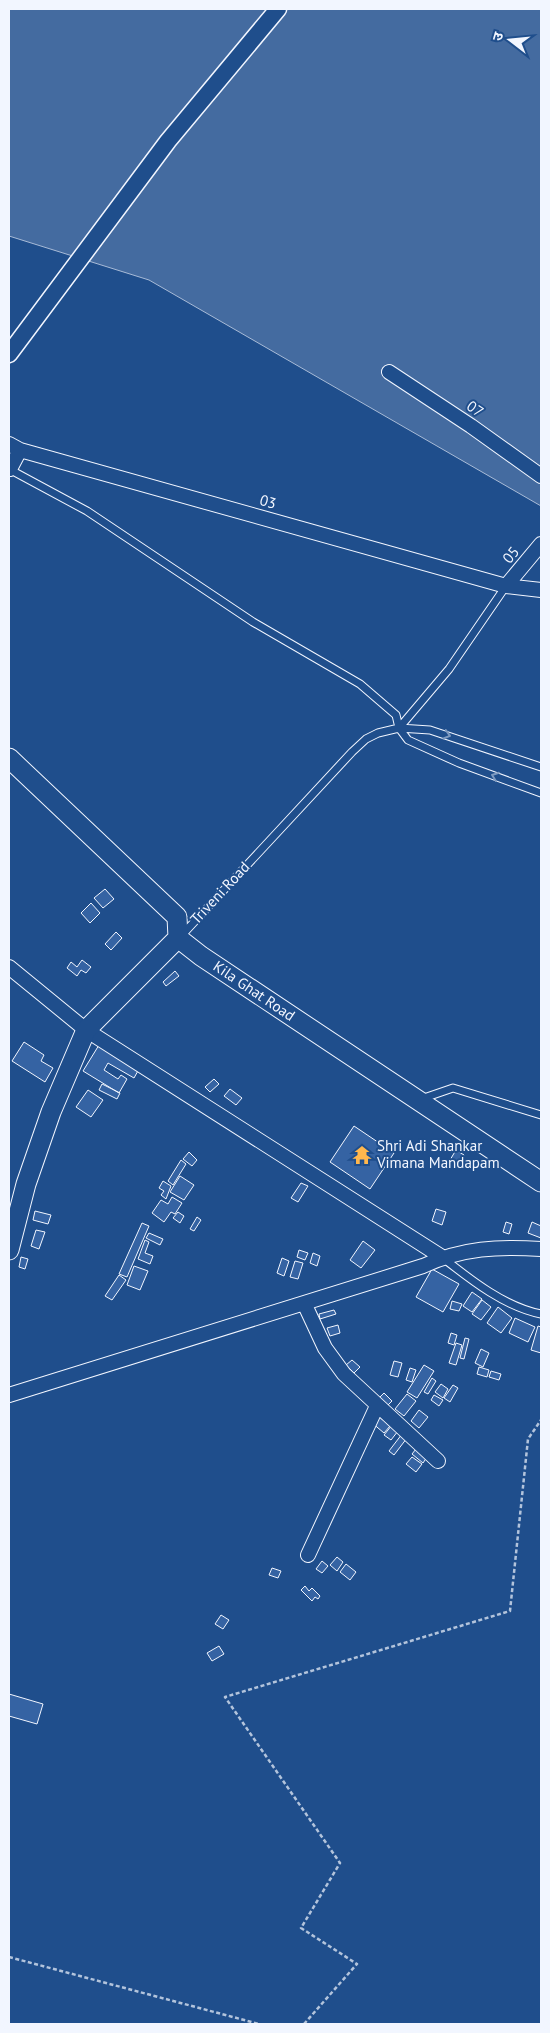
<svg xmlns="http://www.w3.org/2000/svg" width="550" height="2033" font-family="'PT Sans','Noto Sans Devanagari',sans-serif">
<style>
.water{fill:#446ba0;stroke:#a8bbd7}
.building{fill:#3563a3;stroke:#f2f6ff}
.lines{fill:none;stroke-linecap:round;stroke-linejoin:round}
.service-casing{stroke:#f2f6ff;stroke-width:9}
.minor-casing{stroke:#f2f6ff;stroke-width:16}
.tertiary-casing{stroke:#f2f6ff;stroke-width:19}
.secondary-casing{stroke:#f2f6ff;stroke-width:21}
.path{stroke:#b3c4dc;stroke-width:2.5;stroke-dasharray:4 2.5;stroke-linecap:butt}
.service{stroke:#1f4e8c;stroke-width:7}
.minor{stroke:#1f4e8c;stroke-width:14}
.tertiary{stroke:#1f4e8c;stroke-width:16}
.secondary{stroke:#1f4e8c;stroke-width:19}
.oneway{stroke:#7e9ac0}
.labels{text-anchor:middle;stroke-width:4;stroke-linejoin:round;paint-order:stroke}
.street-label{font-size:15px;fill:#f2f6ff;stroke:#1f4e8c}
.poi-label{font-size:15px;fill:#f2f6ff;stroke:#1f4e8c;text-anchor:start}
</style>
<rect width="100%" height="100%" fill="#1f4e8c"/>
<path class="water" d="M9,9H541V506L149,280L9,236Z"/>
<path class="building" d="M105,889L114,899L103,908L94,898Z
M91,903L100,913L90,923L81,913Z
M116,932L122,938L111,950L105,944Z
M82,960L91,967L86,973L81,970L77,976L67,968L71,962L77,967Z
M175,971L179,976L166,986L163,982Z
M24,1042L44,1055L41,1061L53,1068L45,1082L12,1061Z
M99,1045L139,1069L134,1078L108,1063L104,1070L118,1079L121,1075L127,1079L119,1093L83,1071Z
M214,1079L219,1084L210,1092L205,1087Z
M102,1084L120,1093L117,1099L99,1090Z
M230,1089L242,1098L236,1105L224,1096Z
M88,1090L103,1100L91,1117L76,1107Z
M354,1126L394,1153L370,1189L330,1162Z
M456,1150L464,1155L458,1165L450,1160Z
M189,1152L197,1160L192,1166L183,1159Z
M181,1160L186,1164L173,1185L168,1181Z
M180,1176L194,1185L184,1200L170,1192Z
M163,1181L171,1186L166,1199L161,1195L164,1191L159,1188Z
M301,1183L308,1186L298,1202L291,1198Z
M172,1197L182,1203L175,1214L171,1212L164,1222L152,1213L161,1200L168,1204Z
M436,1209L446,1212L442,1225L432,1221Z
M35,1211L51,1215L48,1224L33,1220Z
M178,1212L184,1216L180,1223L173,1218Z
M197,1217L201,1220L194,1231L190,1229Z
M506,1222L512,1224L509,1234L503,1232Z
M532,1222L541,1226V1238L528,1233Z
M142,1223L149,1226L127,1277L119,1274Z
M36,1230L45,1232L39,1249L31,1246Z
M149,1233L163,1239L160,1245L146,1238Z
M145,1240L149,1242L145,1253L153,1256L150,1264L138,1259Z
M363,1241L375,1250L361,1268L350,1260Z
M299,1250L308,1253L305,1260L297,1257Z
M313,1253L320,1256L317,1266L310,1263Z
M21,1257L28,1259L25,1269L19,1267Z
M282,1258L289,1261L284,1276L277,1273Z
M295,1261L303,1263L298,1279L290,1277Z
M134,1266L148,1271L140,1290L127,1285Z
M432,1269L459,1284L443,1312L416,1297Z
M119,1275L126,1280L112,1300L105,1296Z
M472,1292L482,1299L472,1312L463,1306Z
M482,1300L491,1307L481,1320L472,1314Z
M452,1301L462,1304L459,1311L450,1309Z
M498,1307L512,1318L501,1333L487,1323Z
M334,1310L336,1314L320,1319L319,1314Z
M515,1318L535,1327L528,1342L509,1333Z
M338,1325L340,1333L330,1336L327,1328Z
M538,1326L541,1327V1353L531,1350Z
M451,1333L457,1335L454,1345L448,1343Z
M465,1338L469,1339L464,1359L460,1358Z
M456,1343L462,1345L456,1365L449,1363Z
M481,1349L489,1353L483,1367L475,1363Z
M352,1360L360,1367L354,1373L346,1365Z
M394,1361L402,1363L398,1377L390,1375Z
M424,1365L434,1371L417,1398L407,1392Z
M479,1367L489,1370L487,1377L477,1374Z
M410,1368L416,1370L412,1382L406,1380Z
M491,1371L501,1374L499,1380L489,1377Z
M432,1378L436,1381L428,1394L424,1392Z
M441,1384L448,1389L443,1398L435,1392Z
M453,1385L458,1388L450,1402L444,1398Z
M384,1393L392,1401L386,1407L378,1399Z
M407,1394L416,1401L404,1416L395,1409Z
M434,1395L443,1400L439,1406L431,1400Z
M419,1410L428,1417L419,1428L411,1421Z
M377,1415L390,1426L384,1433L371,1422Z
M392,1425L398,1431L391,1440L384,1435Z
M402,1434L407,1438L394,1455L389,1451Z
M416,1449L427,1457L423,1463L412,1454Z
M412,1457L422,1464L416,1472L406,1464Z
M337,1557L343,1562L337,1571L330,1565Z
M322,1561L328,1566L322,1573L316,1569Z
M346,1564L356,1572L350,1580L340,1572Z
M272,1568L281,1571L278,1578L269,1575Z
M305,1586L309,1591L312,1588L320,1596L318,1599L315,1597L312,1601L301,1590Z
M221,1615L229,1620L223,1629L215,1624Z
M219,1646L224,1654L212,1661L207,1653Z
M9,1694L43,1704L37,1724L9,1716Z"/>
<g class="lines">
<g class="service-casing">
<path id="service" d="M9,469L87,511L253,622L360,684L396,715L399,728L408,740L459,763L541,793
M399,728L430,730L541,767
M182,935L352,752L366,739L378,733L399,728L449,669L506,586
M421,1099L453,1088L541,1115
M443,1258C471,1280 505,1307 541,1314"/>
</g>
<g class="minor-casing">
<path id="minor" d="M389,372L471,426L541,476
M9,444L20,450L506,586L541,590
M10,469L20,450
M506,586L541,544
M9,967L86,1030L442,1257
M304,1303L325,1348L344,1374L438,1461
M9,1395L423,1266C462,1248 499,1246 541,1249
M308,1555L377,1406"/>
</g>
<g class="tertiary-casing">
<path id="tertiary" d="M9,354L168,141L278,9"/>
</g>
<g class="secondary-casing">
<path id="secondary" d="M9,758L177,917L178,938L201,956L541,1182
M9,1250L26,1184L51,1112L86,1030L178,938"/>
</g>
<path class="path" d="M9,1957L259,2024
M304,2024L357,1964L301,1928L340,1863L225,1697L510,1611L528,1439L541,1420"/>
<use href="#service" class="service"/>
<use href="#minor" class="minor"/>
<use href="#tertiary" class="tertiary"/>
<use href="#secondary" class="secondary"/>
</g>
<defs><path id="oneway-chevron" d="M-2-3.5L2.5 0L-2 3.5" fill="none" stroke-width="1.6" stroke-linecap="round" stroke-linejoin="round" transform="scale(1.25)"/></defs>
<g class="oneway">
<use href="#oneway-chevron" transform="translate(447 735) rotate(16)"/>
<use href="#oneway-chevron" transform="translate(495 776) rotate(-160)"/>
</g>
<defs>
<g id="temple-bare" transform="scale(1.5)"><path d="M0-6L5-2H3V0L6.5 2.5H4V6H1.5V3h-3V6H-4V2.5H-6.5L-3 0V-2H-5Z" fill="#ffb74d" stroke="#1f4e8c" stroke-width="2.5" paint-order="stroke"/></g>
</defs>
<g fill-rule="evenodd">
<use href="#temple-bare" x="362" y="1155"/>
</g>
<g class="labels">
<g class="street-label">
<text transform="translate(475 409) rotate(34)" y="5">07</text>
<text transform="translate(268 502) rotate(16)" y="5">03</text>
<text transform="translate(511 555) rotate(-51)" y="5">05</text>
<text transform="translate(220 893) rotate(-47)" y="5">Triveni Road</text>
<text transform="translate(254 991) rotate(34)" y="5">Kila Ghat Road</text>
</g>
<g class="poi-label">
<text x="377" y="1151">Shri Adi Shankar<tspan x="377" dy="17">Vimana Mandapam</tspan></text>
</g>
</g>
<rect width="550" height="2033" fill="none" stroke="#f2f6ff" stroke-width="20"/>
<g transform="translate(510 40) rotate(286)" stroke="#1f4e8c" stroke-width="4" paint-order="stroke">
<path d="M0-4L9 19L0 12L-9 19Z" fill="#f2f6ff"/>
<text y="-8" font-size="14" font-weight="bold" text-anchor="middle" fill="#f2f6ff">उ</text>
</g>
</svg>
